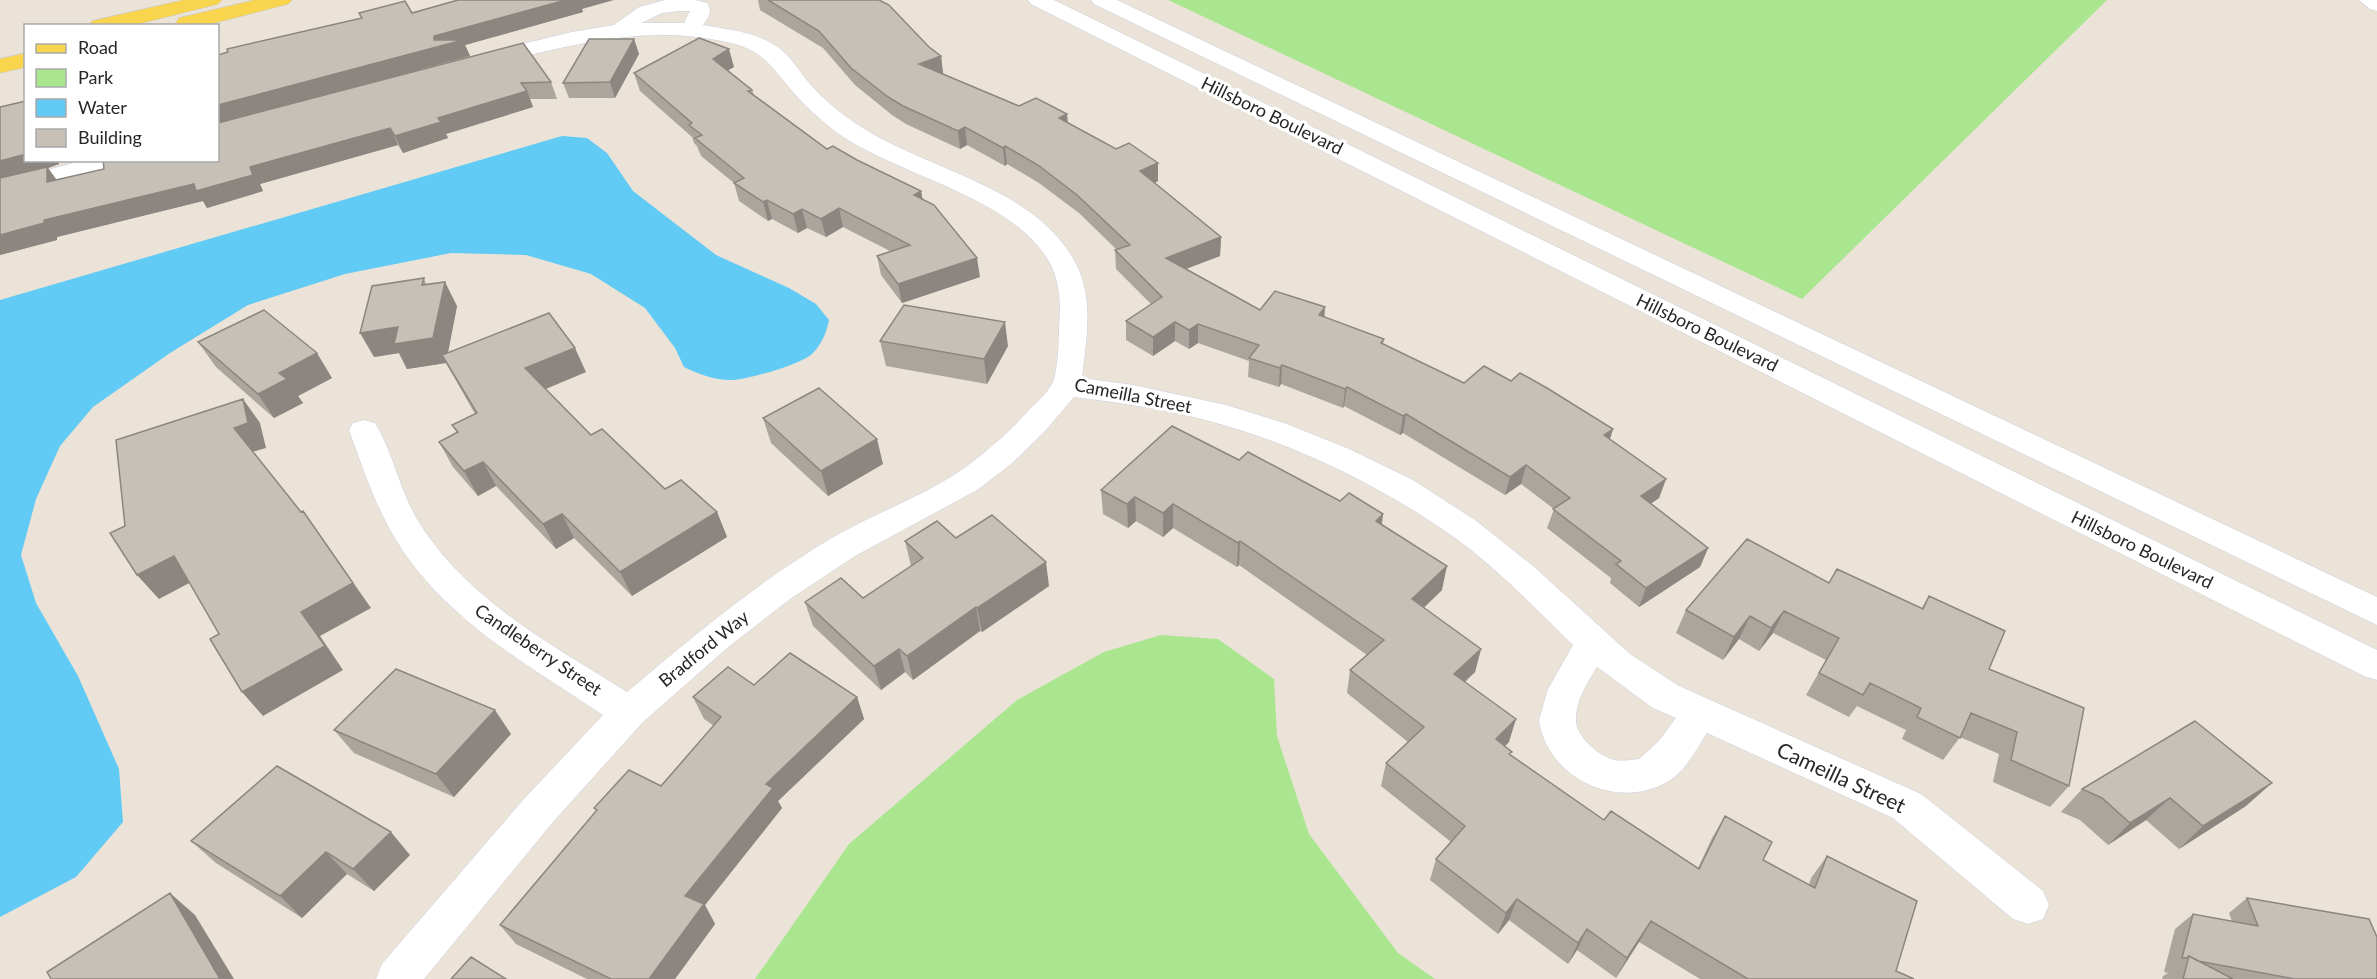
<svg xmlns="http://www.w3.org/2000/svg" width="2377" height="979" font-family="Lato,sans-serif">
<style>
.green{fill:#aae68f}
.water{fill:#61cbf5}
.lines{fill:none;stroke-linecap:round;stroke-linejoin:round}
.minor-casing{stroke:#ccd0e1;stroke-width:1}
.major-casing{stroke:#c7c7c7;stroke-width:1}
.minor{fill:#fff;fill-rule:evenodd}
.major{fill:#f9d54e;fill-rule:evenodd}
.wall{fill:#aaa59d}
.shaded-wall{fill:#8b8680}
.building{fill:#c6c0b7;stroke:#8b8680;stroke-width:1.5}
.labels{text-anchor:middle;stroke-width:6;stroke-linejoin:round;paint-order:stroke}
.street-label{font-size:18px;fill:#272727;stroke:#fff}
.near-street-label{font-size:21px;fill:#272727;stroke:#fff}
</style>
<rect width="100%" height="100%" fill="#ebe3d7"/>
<path class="green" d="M1168,0H2107L1802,299Z
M1161,635L1218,639L1274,679L1277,736L1309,834L1398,953L1435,979H755L849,844L1017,700L1104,652Z"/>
<path class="water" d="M562,136L587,138L607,153L633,191L716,255L789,288L816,304L829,320C827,331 822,344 813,353C803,364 749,379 733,380C717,381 698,374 684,367L675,348L645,308L591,274L526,255L451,253L345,274L248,305L170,353L93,407L60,446L36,499L21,555L36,603L78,676L119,769L123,822L76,877L0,917V300Z"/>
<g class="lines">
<g class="minor-casing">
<path id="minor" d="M665,0H695L707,3C713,11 709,17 703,25C726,29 753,32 773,44C790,54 798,70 810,84C823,99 839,112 855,123C925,171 1037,185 1077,266C1094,300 1086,342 1082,378L1133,385L1226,405L1284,423L1349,449L1413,480L1475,520L1533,566L1630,654L1679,686L1921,794L2043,891L2049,905L2043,919L2028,924L2013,919L1893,818L1707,733C1696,750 1685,772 1667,782C1617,811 1547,778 1539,720L1548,689L1573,645C1534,607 1495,566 1451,535C1379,485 1297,445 1213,422C1168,409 1120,403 1074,397L1045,431L1011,464L977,490L855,556L790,599L727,648L642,723L552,823L424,979H376L382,964L524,799L603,715C531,667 453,624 403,551C378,514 364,471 349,430L353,423L364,420L375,423C393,452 399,489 417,519C465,599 551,644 627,692C692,637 757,583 830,539C871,515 917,499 957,473C983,455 1009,433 1030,409C1037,402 1047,393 1052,384C1058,373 1059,340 1059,327C1061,306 1060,282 1050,263C1011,195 899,177 836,132C821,120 806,107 793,92C770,64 761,48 722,41C641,24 564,47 485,66L477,65L474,60L477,55L572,32L614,25L639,7ZM679,11H690L684,23H641L662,13ZM1597,667L1653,708L1676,718L1658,742L1639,759C1630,760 1620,762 1611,759C1596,754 1575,735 1576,719C1576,700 1587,683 1597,667Z
M1028,0H1054L2377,650V680L2364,676L1031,4Z
M1091,0H1117L2377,597V625L1094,4Z
M2359,0H2377V11L2370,9Z
M84,160H125L121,165L0,197V183Z"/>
</g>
<g class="major-casing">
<path id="major" d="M184,0H222L218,4L130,26H90L92,21Z
M255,0H292L288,4L203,26H178L176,23L179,18Z
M26,53V67L0,73V59Z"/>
</g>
<use href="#minor" class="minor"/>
<use href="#major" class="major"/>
</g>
<path class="wall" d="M758,0H879L929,47L941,56L943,73L942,74L1019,106L1068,123L1116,149L1158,163V181L1155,183L1221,237L1220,256L1186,269L1260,310L1324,317L1384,339L1383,344L1464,383L1511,381L1613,429L1610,439L1666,479L1659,498L1651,504L1708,548L1700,567L1639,607L1610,583L1611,578L1547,528L1554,509L1521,484L1505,495L1403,433L1400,435L1344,406L1343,408L1281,384L1279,387L1248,377L1249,361L1198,343L1189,349L1175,341L1153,356L1126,340V321L1151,304L1116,269L1115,250L1116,249L1079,213L1039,183L1007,164L1005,166L967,145L960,149L906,124L892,115L855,85L823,48L760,10Z
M582,9L583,12L465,45L470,56L300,102L523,43L551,82L557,99H530L533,107L446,134L448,138L403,153L398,145L260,184L263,191L207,208L203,201L57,237V240L0,255V107L59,164L48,168L57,180L104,169L412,13Z
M634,39L639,54L615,98H569L563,83Z
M734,67L728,70L752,90L754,95L827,149L857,160L921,191L923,200L980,277L902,303L881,275L877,256L890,251L843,227L826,237L807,228L798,233L772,219L768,221L739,201L734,183L701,156L697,146L694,143L692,137L640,91L634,73Z
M424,278L426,284L457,306L448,352L586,372L545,389L591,435L665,489L717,512L727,537L632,596L574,538L556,549L496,486L478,496L453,467L439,442L457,433L452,425L475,414L446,363L407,369L399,353L374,357Z
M880,341L1008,346L987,384L886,366Z
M198,342L332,378L298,396L303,403L274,418L216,367Z
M763,418L883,464L828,496L771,443Z
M1239,460L1340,501L1383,514L1382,524L1442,590L1424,608L1481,649L1475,672L1465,682L1509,742L1505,746L1511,755L1604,820L1698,868L1712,838L1725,816L1763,860L1809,885L1811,878L1827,856L1896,971L1914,979H1700L1639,942L1616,978L1577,950L1568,964L1509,920L1498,934L1430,880L1436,859L1451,842L1381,786L1386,763L1408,742L1347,693L1350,670L1367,655L1239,565L1237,567L1173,528L1163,537L1136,521L1128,528L1103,514L1101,490Z
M956,538L1049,586L982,632L980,631L913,680L905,672L881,690L813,626L805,602L863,598L911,566L905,541Z
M1829,583L1921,609L1929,596L1989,669L2069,786L2050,807L1993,782L1999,754L1960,737L1943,760L1902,739L1906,730L1857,706L1849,717L1806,695L1826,660L1773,633L1759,651L1739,639L1723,660L1676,633L1686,610Z
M754,685L857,697L864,719L778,801L782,808L705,905L715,924L675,979H587L516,944L500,925L596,811L594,808L661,786L714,726L704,719L693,697Z
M334,730L511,734L454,797L354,753Z
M2082,789L2246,806L2179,849L2146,820L2108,845L2080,820L2061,812Z
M191,841L410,855L374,891L347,874L302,918L216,863Z
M2247,898L2377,979H2162L2163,976L2168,973L2164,972L2175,929L2193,914L2232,921L2229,913Z"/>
<path class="shaded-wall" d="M566,0H614L582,9L583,12L465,45L470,56L218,124V105L434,40V36Z
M634,39L639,54L615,98L610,82Z
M729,49L734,67L718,76L713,59Z
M941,56L943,73L922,81L919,64Z
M527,91L533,107L446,134L448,138L403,153L395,136L438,118Z
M1067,114L1069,132L1059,118Z
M965,127L967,145L960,149L958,131Z
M390,128L398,145L260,184L263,191L207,208L203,201L57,237V240L0,255V235L44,220L250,167Z
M1005,146L1007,164L1005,166L1003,148Z
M26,154V160H59V164L48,168L59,184L0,181V161Z
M1158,163V181L1141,189L1140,171Z
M921,191L924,210L914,195Z
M767,200L772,219L768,221L763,202Z
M839,208L843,227L826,237L821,219Z
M802,209L807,228L798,233L793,214Z
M1221,237L1220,256L1167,276L1166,258Z
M977,258L980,277L902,303L898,284Z
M445,282L457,306L446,363L407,369L399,353L374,357L360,333Z
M1325,307L1324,325L1319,315Z
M1005,322L1008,346L987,384L984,359Z
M1175,322V341L1153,356V337Z
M1198,324V343L1189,349V330Z
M575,348L586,372L536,393L525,368Z
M317,353L332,378L298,396L303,403L274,418L258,394L279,373Z
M1282,365L1281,384L1279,387L1280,368Z
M1347,387L1344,406L1343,408L1345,389Z
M243,399L260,423L266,448L252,452L234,428Z
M1406,414L1403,433L1400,435L1403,416Z
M1613,429L1607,448L1604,435Z
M877,439L883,464L828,496L821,471Z
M483,462L496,486L478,496L464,471Z
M1526,465L1521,484L1505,495L1510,477Z
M1666,479L1659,498L1634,515L1641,496Z
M1135,497L1136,521L1128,528L1127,504Z
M1173,504V528L1163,537V513Z
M303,511L371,608L320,636L343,670L263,716L242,692L301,612Z
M717,512L727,537L632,596L620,572Z
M562,514L574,538L556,549L543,524Z
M1383,514L1379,539L1376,521Z
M1240,541L1239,565L1237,567L1238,543Z
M1708,548L1700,567L1639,607L1646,588Z
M174,556L195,580L159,599L137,575Z
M1046,562L1049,586L982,632L977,608Z
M1447,566L1442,590L1407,623L1412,599Z
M976,607L980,631L913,680L907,656Z
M1784,611L1773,633L1759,651L1771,628Z
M1750,616L1739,639L1723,660L1734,637Z
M899,649L905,672L881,690L874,666Z
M1481,649L1475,672L1448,697L1454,674Z
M857,697L864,719L778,801L782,808L705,905L715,924L675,979H649L685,896L766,784Z
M495,710L511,734L454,797L436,774Z
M1516,719L1509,742L1489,762L1496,739Z
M2272,783L2246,806L2179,849L2203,826Z
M2170,798L2146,820L2108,845L2130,823Z
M391,832L410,855L374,891L353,869Z
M326,852L347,874L302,918L280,896Z
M170,893L195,915L234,979H220Z
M1517,899L1509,920L1498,934L1506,913Z
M1651,921L1639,942L1616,978L1627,958Z
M1587,929L1577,950L1568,964L1578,943Z"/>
<path class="building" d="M458,0H566L434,36V40H463L218,105V55L228,52L227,49L362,18L359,13L405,1L412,13Z
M768,0H879L889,5L929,47L941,56L919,64L1019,106L1036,98L1067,114L1059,118L1116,149L1129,143L1158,163L1140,171L1221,237L1166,258L1260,310L1275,291L1325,307L1319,315L1384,339L1381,343L1464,383L1484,366L1511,381L1520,373L1547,388L1613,429L1604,435L1666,479L1641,496L1708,548L1646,588L1616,564L1621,561L1553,509L1570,498L1526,465L1510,477L1406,414L1403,416L1347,387L1345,389L1282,365L1280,368L1249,358L1259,345L1198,324L1189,330L1175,322L1153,337L1126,321L1162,297L1115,250L1130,245L1077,195L1038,165L1005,146L1003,148L965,127L958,131L903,106L888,97L851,68L819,31Z
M699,38L729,49L713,59L752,90L748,91L827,149L833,146L857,160L921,191L914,195L934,205L977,258L898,284L877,256L910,245L839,208L821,219L802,209L793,214L767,200L763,202L734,183L744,178L695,138L702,135L689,125L692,123L634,73Z
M589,39H634L610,82L563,83Z
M523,43L551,82L521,83L527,91L438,118L441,122L395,136L390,128L250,167L253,175L196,191L194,184L44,220V223L0,235V178L47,167V182L104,169L103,160H218V123Z
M26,101V154L0,161V107Z
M424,278L422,285L445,282L433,338L394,344L398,327L360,333L372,286Z
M904,305L1005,322L984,359L880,341Z
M264,310L317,353L279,373L287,379L258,394L198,342Z
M549,313L575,348L525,368L591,435L602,429L665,489L681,480L717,512L620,572L562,514L543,524L483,462L464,471L439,442L458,432L452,425L477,413L442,355Z
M819,388L877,439L821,471L763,418Z
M243,399L248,423L234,428L301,512L303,511L353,583L301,612L325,646L242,692L210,639L219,634L174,556L137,575L110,533L125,526L116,440Z
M1172,426L1239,460L1248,452L1340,501L1349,493L1383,514L1376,521L1447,566L1412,599L1481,649L1454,674L1516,719L1496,739L1512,752L1509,754L1604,820L1611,811L1699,869L1725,816L1772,842L1763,860L1815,888L1827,856L1917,901L1896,971L1914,979H1748L1651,921L1627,958L1587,929L1578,943L1517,899L1506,913L1436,859L1465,826L1386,763L1424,727L1350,670L1384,640L1240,541L1238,543L1173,504L1163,513L1135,497L1127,504L1101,490Z
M992,515L1046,562L977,608L976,607L907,656L899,649L874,666L805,602L841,578L863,598L923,558L905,541L937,521L956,538Z
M1747,539L1829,583L1837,569L1923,609L1929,596L2005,631L1989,669L2084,708L2069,786L2011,760L2017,732L1971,713L1960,738L1917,717L1921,708L1870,683L1863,695L1819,673L1839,638L1784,611L1771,628L1750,616L1734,637L1686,610Z
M790,653L857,697L766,784L773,788L685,896L704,904L649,979H611L500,925L597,810L594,808L629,770L661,786L721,717L693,697L728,667L754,685Z
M396,669L495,710L436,774L334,730Z
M2195,721L2272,783L2203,826L2170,798L2130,823L2102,798L2082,789Z
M277,766L391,832L353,869L326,852L280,896L191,841Z
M170,893L220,979H51L47,972Z
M2247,898L2369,919L2377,937V979H2295L2198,961L2189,956L2186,958H2182L2193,914L2258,926Z
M2189,956L2233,979H2183Z
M471,957L506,979H451Z"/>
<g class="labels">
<g class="street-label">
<text transform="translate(1272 116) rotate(26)" y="6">Hillsboro Boulevard</text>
<text transform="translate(1707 333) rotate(26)" y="6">Hillsboro Boulevard</text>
<text transform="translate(1133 396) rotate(11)" y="6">Cameilla Street</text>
<text transform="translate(2142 550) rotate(26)" y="6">Hillsboro Boulevard</text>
<text transform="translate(704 649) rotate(-39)" y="6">Bradford Way</text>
<text transform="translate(538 650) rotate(34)" y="6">Candleberry Street</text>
</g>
<g class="near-street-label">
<text transform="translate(1841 778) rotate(25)" y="7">Cameilla Street</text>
</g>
</g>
<rect x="24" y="24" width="195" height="138" fill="#ffffff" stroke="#a9a9a9" stroke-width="1.5"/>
<rect x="36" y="44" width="30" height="9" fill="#f9d54e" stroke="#a9a9a9" stroke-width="1.5"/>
<text x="78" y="54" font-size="18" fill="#272727">Road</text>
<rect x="36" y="69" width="30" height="18" fill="#aae68f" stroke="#a9a9a9" stroke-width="1.5"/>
<text x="78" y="84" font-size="18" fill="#272727">Park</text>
<rect x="36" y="99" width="30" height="18" fill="#61cbf5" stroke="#a9a9a9" stroke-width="1.5"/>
<text x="78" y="114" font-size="18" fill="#272727">Water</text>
<rect x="36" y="129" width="30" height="18" fill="#c6c0b7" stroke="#a9a9a9" stroke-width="1.5"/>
<text x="78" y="144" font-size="18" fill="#272727">Building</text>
</svg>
